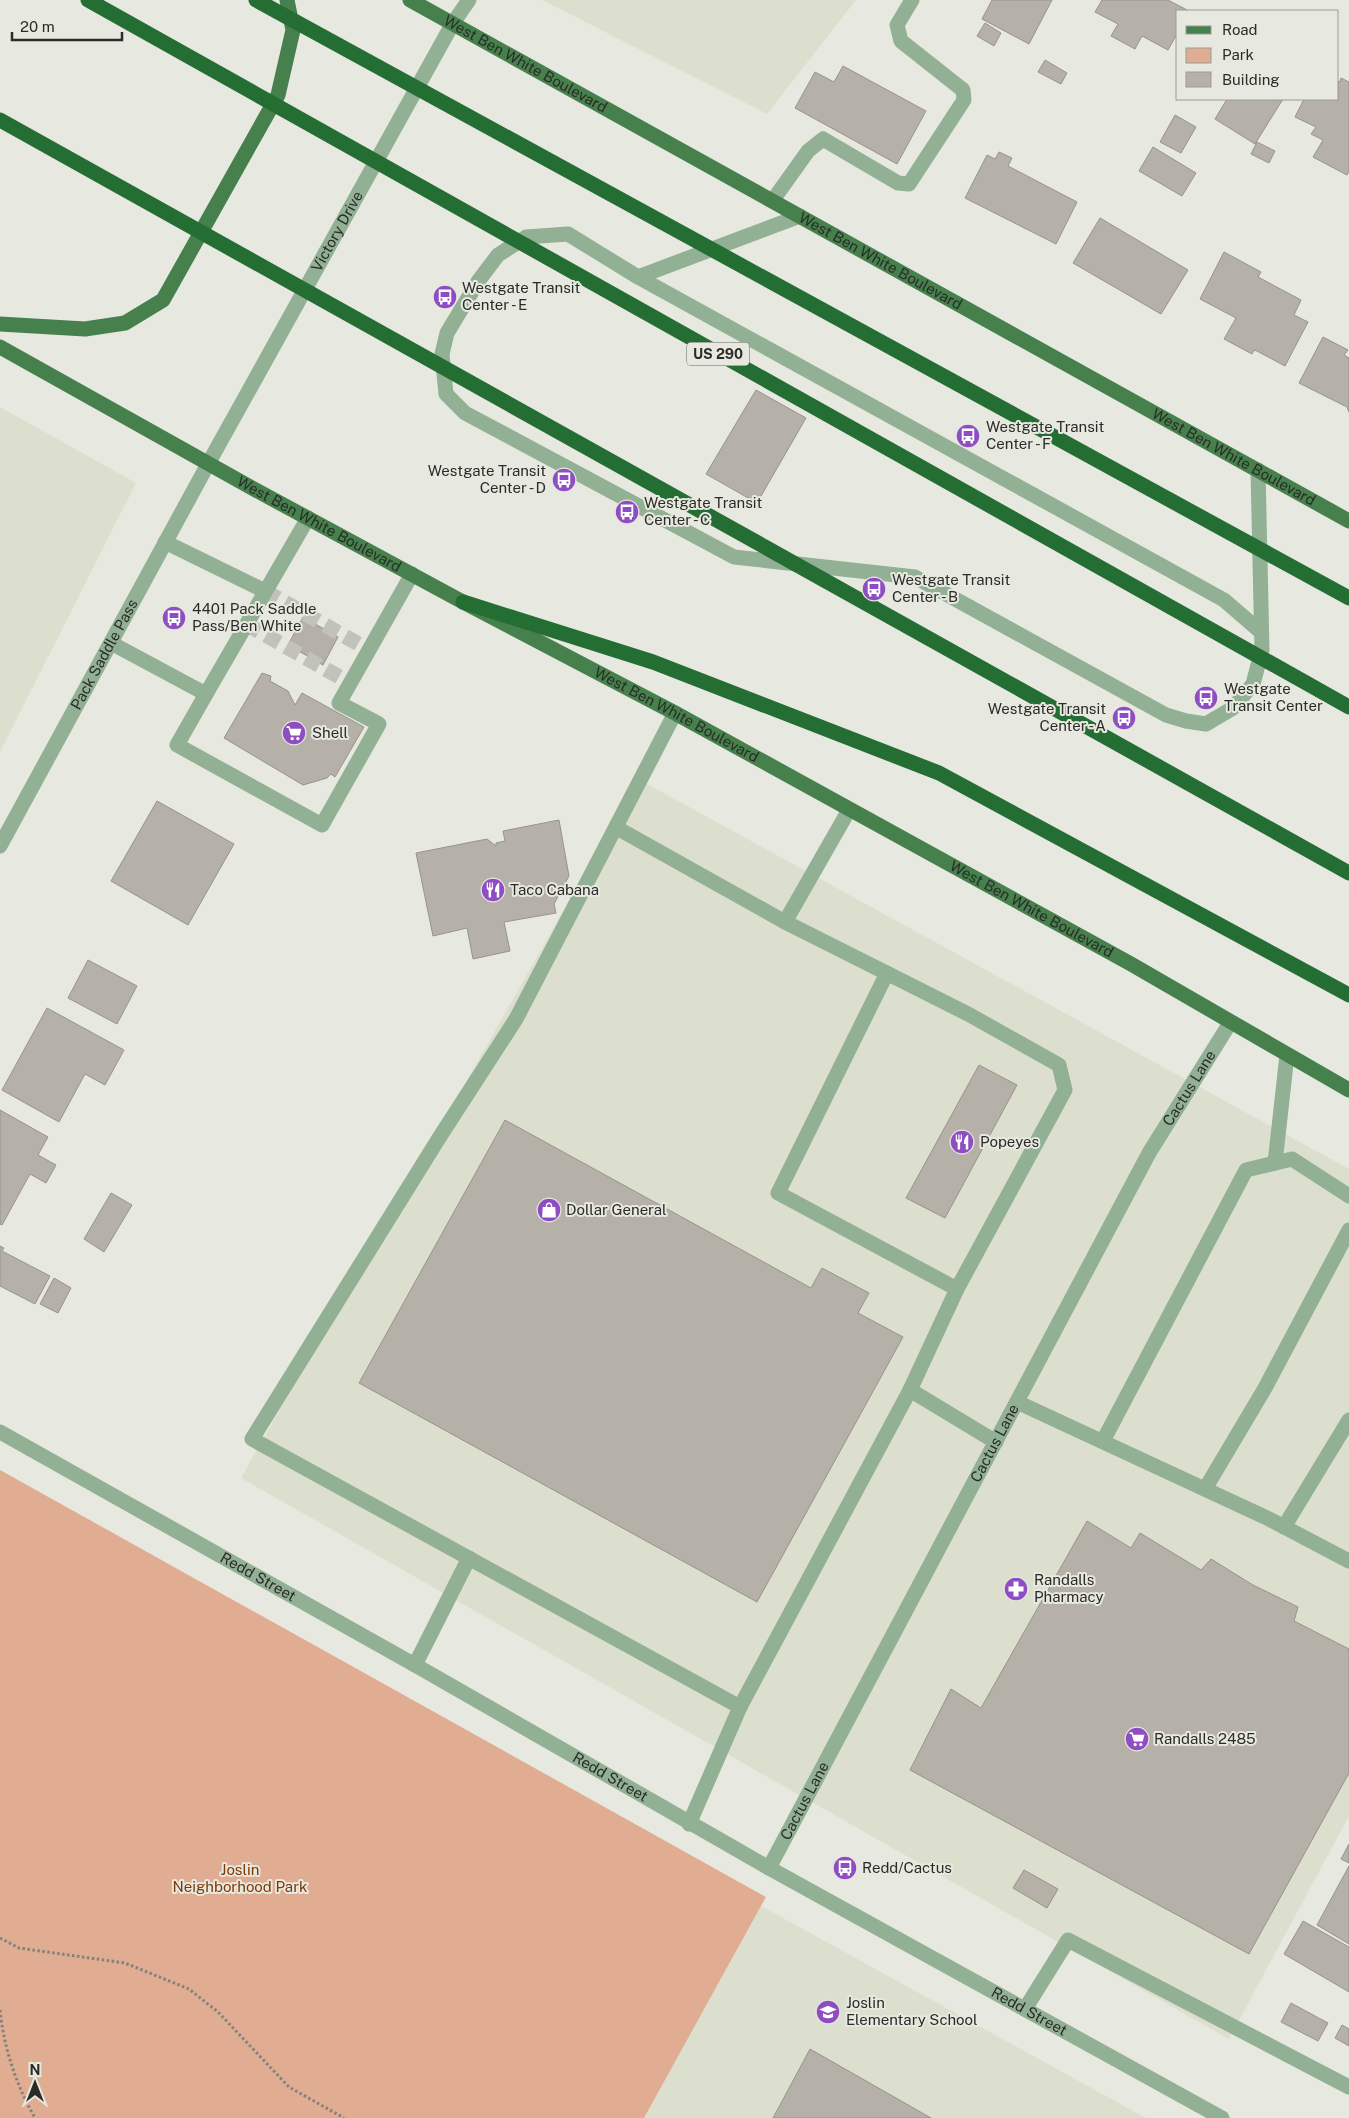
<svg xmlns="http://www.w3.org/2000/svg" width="1349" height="2118" font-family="'Public Sans',sans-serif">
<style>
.built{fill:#dddfce}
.green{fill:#e0ac92}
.building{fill:#b5b0a8;stroke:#98938b}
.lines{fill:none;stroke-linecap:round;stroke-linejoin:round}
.minor-tunnel{stroke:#c1c2ba;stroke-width:15;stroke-dasharray:15 8;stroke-linecap:butt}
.path{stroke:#82837c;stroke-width:3;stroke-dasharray:2.5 2.5;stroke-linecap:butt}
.minor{stroke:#91b094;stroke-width:15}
.major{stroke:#45804d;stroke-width:15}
.highway{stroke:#246e33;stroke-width:15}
.highway-bridge{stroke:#246e33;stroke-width:15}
.labels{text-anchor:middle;stroke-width:4;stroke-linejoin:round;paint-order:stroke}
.shield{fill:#e7e8df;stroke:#63645e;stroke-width:1}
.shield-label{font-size:14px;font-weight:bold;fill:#2b2b27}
.street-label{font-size:15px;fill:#2b2b27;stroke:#e7e8df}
.poi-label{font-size:15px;fill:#2b2b27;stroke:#e7e8df;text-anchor:start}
.park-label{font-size:15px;fill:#823702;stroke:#e7e8df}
</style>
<rect width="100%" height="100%" fill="#e7e8df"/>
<path class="built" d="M542,0H856L767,114Z
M0,407L136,483L0,752Z
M638,779L1349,1169V1816L1229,2039L241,1478Z
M761,1906L1146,2118H644Z"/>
<path class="green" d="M0,1470L766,1897L644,2118H0Z"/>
<path class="building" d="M992,0H1052L1029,44L982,19Z
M1102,0H1168L1189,11H1178V32L1168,50L1142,36L1135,49L1111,36L1118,24L1095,12Z
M985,23L1001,33L994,46L977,36Z
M1045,60L1067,73L1061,84L1038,72Z
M843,66L926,111L897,164L795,108L815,72L834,82Z
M1341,78L1349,82V171L1347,175L1313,157L1323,140L1311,134L1316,127L1295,117L1304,99H1338V81L1340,82Z
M1227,99H1283L1255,144L1215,119Z
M1175,115L1196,127L1181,153L1160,142Z
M1257,142L1275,151L1269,163L1251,154Z
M1153,147L1196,173L1182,196L1139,171Z
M999,152L1012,158L1008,166L1077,202L1056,244L965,198L987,155L995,159Z
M1100,218L1188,270L1161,314L1073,263Z
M1224,252L1261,272L1258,277L1301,300L1294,315L1308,322L1285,366L1257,351L1254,350L1252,354L1224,339L1236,318L1200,299Z
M1323,337L1348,350L1344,355L1349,358V412L1347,407L1299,383Z
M756,390L806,418L757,503L706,474Z
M303,617L338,637L323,665L288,645Z
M262,673L271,676L270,681L288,691L295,705L302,693L364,727L335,777L331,774L327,778L303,785L224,738Z
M157,801L234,844L188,925L111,881Z
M559,820L569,876L554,904L556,913L504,922L510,951L473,959L467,928L433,936L416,853L487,839L496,846V843L505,841L503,831Z
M88,960L137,986L117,1024L68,998Z
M47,1008L124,1050L105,1085L85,1074L59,1122L2,1090Z
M979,1065L1017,1085L945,1218L906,1198Z
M0,1110L48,1137L38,1155L56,1165L46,1183L30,1174L2,1225L0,1224Z
M505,1120L811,1288L822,1268L869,1293L858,1313L903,1337L757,1602L359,1383Z
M111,1193L132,1205L104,1252L84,1239Z
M0,1246L4,1248L2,1251L50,1276L35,1304L0,1286Z
M54,1278L71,1288L58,1313L40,1304Z
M1087,1521L1131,1548L1140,1533L1201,1570L1211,1559L1253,1585L1298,1607L1294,1621L1349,1649V1773L1249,1954L910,1770L951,1689L981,1708Z
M1349,1844V1863L1341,1859Z
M1349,1866V1944L1317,1925Z
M1024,1870L1058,1889L1047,1908L1013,1888Z
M1303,1921L1349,1947V1992L1284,1954Z
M1291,2003L1328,2023L1318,2041L1281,2022Z
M1342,2025L1349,2029V2046L1335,2038Z
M810,2049L931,2118H773Z"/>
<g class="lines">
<path class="minor-tunnel" d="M265,591L369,650
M246,624L350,683"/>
<path class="path" d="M0,1938L19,1948L125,1963L189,1989L218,2012L289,2087L344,2118
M0,2010C4,2048 16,2085 35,2118"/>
<g class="minor">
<path d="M773,200L808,151L823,139L898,183L909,184L964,100L963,90L901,41L897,25L912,0"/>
<path d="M638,277L800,216"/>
<path d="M1258,470L1262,650L1253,684L1233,708L1206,724L1186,721L1166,715L915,577L734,557L465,413L446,394L442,354L447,333L479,280L498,255L526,237L568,234L638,277L1224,600L1261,632"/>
<path d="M165,542L265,591"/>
<path d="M111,643L206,694L308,518"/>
<path d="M206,694L177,745L322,825L379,724L339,703L412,574"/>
<path d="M675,713L516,1019L439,1138L252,1439L740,1707L910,1390L957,1289L1065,1090L1059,1065L968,1014L785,922L849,810"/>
<path d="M617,828L785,922"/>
<path id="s1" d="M0,846L208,464L453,23L469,0"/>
<path d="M887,973L778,1193L957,1289"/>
<path d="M1275,1163L1287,1055"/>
<path d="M910,1390L996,1442"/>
<path d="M1017,1402L1269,1519L1349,1561"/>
<path id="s2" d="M0,1432L415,1665L769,1868L1222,2118"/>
<path d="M1103,1441L1246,1170L1292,1159L1349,1196"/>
<path d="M1205,1489L1265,1388L1349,1230"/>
<path d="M1284,1527L1349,1420"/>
<path d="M415,1665L469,1558"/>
<path d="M689,1824L740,1707"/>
<path id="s3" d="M769,1868L1149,1153L1230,1023"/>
<path d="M1025,2009L1068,1940L1349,2087"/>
</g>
<g class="major">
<path id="s4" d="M410,0L1349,521"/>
<path d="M0,324L85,329L125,323L163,300L278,95L293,30L287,0"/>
<path id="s5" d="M0,347L252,488L463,602L675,713L1131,964L1349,1090"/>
</g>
<path class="highway" d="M463,602L653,662L939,773L1349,995"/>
<path class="highway-bridge" d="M88,0L1349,707
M256,0L1349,598
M0,120L1349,873"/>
</g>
<defs>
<g id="bus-disc" transform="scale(1.25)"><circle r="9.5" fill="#8e4dc2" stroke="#e7e8df"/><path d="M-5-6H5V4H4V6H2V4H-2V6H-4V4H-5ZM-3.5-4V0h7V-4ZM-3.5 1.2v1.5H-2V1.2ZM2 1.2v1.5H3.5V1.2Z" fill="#fff"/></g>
<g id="supermarket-disc" transform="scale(1.25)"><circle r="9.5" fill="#8e4dc2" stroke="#e7e8df"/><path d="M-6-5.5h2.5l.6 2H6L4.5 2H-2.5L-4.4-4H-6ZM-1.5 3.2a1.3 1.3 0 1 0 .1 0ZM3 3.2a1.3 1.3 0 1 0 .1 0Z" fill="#fff"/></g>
<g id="restaurant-disc" transform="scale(1.25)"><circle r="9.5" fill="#8e4dc2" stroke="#e7e8df"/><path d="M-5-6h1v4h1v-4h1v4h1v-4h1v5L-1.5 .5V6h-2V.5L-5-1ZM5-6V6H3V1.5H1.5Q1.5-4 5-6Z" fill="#fff"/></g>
<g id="shop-disc" transform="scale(1.25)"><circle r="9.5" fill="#8e4dc2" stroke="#e7e8df"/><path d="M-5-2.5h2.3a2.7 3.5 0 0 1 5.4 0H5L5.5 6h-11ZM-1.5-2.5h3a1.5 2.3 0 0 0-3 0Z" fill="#fff"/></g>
<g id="pharmacy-disc" transform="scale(1.25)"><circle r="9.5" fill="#8e4dc2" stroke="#e7e8df"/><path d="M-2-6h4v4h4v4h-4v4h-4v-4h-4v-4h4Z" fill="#fff"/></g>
<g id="school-disc" transform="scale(1.25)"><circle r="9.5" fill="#8e4dc2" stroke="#e7e8df"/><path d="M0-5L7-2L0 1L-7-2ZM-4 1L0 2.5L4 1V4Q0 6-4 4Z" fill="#fff"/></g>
</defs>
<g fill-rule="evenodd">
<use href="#bus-disc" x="445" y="297"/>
<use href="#bus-disc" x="968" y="436"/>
<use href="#bus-disc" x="564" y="480"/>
<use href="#bus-disc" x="627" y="512"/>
<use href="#bus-disc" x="874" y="589"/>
<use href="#bus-disc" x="174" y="618"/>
<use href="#bus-disc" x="1206" y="698"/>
<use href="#bus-disc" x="1124" y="718"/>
<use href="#supermarket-disc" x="294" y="733"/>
<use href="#restaurant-disc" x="493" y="890"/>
<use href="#restaurant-disc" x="962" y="1142"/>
<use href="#shop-disc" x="549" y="1210"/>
<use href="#pharmacy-disc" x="1016" y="1589"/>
<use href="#supermarket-disc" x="1137" y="1739"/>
<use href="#bus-disc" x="845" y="1868"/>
<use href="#school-disc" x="828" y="2012"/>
</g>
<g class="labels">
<rect class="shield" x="687" y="342.5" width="62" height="23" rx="4"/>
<g class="shield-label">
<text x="718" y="359">US 290</text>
</g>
<g class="street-label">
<text dy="5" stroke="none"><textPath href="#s4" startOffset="132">West Ben White Boulevard</textPath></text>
<text dy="5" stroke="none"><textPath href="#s1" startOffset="701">Victory Drive</textPath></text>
<text dy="5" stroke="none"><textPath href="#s4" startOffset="538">West Ben White Boulevard</textPath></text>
<text dy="5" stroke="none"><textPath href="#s4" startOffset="942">West Ben White Boulevard</textPath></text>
<text dy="5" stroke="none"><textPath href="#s5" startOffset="365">West Ben White Boulevard</textPath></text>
<text dy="5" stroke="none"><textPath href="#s1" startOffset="218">Pack Saddle Pass</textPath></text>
<text dy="5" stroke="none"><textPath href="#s5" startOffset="770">West Ben White Boulevard</textPath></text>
<text dy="5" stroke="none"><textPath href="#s5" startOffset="1175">West Ben White Boulevard</textPath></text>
<text dy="5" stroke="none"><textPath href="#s3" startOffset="886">Cactus Lane</textPath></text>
<text dy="5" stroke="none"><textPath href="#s3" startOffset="481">Cactus Lane</textPath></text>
<text dy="5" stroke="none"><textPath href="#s2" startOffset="296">Redd Street</textPath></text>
<text dy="5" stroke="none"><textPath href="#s2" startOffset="701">Redd Street</textPath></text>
<text dy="5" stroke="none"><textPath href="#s3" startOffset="76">Cactus Lane</textPath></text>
<text dy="5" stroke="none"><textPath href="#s2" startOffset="1181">Redd Street</textPath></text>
</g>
<g class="poi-label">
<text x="462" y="293">Westgate Transit<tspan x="462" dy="17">Center - E</tspan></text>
<text x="986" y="432">Westgate Transit<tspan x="986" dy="17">Center - F</tspan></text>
<text x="546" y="476" text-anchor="end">Westgate Transit<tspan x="546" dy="17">Center - D</tspan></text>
<text x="644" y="508">Westgate Transit<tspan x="644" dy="17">Center - C</tspan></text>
<text x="892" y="585">Westgate Transit<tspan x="892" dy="17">Center - B</tspan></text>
<text x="192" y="614">4401 Pack Saddle<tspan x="192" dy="17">Pass/Ben White</tspan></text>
<text x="1224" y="694">Westgate<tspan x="1224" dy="17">Transit Center</tspan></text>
<text x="1106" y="714" text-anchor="end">Westgate Transit<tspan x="1106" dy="17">Center - A</tspan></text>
<text x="312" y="738">Shell</text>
<text x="510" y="895">Taco Cabana</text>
<text x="980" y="1147">Popeyes</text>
<text x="566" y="1215">Dollar General</text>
<text x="1034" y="1585">Randalls<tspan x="1034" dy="17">Pharmacy</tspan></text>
<text x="1154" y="1744">Randalls 2485</text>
<text x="862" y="1873">Redd/Cactus</text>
<text x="846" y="2008">Joslin<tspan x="846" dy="17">Elementary School</tspan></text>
</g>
<g class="park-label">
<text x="240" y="1875">Joslin<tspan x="240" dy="17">Neighborhood Park</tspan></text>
</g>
</g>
<rect x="1176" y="10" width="162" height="90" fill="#e7e8df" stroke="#9c9c95"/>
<rect x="1186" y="26" width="25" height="8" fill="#45804d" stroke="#9c9c95"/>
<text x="1222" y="35" font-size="15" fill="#2b2b27">Road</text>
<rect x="1186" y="48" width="25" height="15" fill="#e0ac92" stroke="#9c9c95"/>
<text x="1222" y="60" font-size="15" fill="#2b2b27">Park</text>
<rect x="1186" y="72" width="25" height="15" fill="#b5b0a8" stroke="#9c9c95"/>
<text x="1222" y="85" font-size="15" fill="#2b2b27">Building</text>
<g transform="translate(35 2083)" stroke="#e7e8df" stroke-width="4" paint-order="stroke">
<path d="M0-4L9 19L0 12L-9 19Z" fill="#2b2b27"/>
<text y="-8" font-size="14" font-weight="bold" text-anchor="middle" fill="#2b2b27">N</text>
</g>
<path d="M12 32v8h110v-8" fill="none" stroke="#2b2b27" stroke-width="2.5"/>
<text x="20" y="32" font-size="15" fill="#2b2b27" stroke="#e7e8df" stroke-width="4" paint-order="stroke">20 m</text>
</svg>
